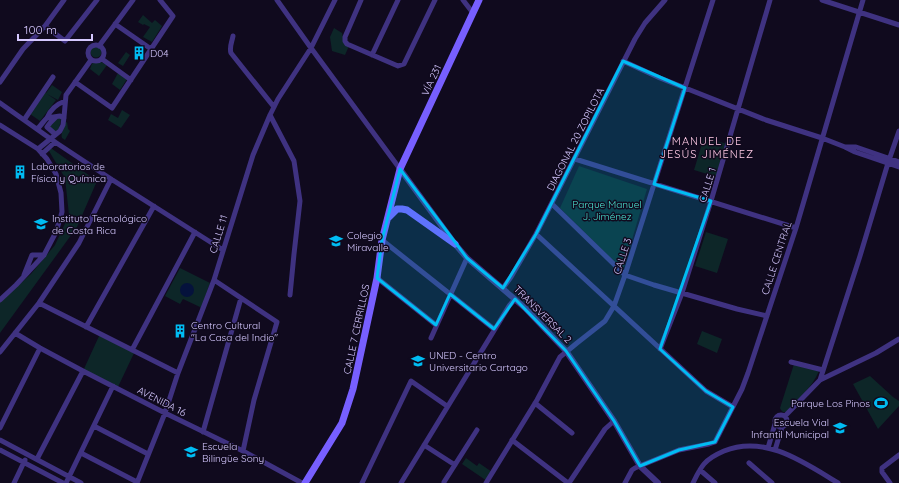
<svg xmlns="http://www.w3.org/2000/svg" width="899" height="483" font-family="Quicksand,sans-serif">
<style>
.green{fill:#0d2628}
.water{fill:#05123c}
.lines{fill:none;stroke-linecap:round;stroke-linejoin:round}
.minor{stroke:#3f3281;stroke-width:5}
.tertiary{stroke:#3f3281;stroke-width:6}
.secondary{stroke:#775fff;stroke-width:7}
.marked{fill:#00bcf3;fill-opacity:0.2;stroke:#00bcf3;stroke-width:3;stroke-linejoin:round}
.labels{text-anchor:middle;stroke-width:3;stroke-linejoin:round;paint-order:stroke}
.poi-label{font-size:10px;fill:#d5c8ff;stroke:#100a1e;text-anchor:start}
.street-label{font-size:10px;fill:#d5c8ff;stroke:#100a1e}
.park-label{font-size:10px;fill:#4ce6d3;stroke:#100a1e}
.neighbourhood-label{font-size:11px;letter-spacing:1px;fill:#ffcae5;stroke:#100a1e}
</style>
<rect width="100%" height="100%" fill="#100a1e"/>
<path class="green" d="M143,15L152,23L155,20L162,26L152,42L143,37L150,27L144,24L143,25L138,22Z
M334,28L342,33L344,41L349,46L345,55L332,51L330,37Z
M90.5 52a5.5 5.5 0 1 1 11 0a5.5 5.5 0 1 1-11 0Z
M126,52L130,55L123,66L118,63Z
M93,61L101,62L107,65L99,76L90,69Z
M118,73L127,79L120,90L112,84Z
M52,85L62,92L58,100L47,94L56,100L40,121L30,114L45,93H46Z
M122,110L130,115L121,128L108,120L111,114L118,118Z
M58,118L61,119L59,129L55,132L49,126Z
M67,122L68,129L70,131L65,140L62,138C60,133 65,128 65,123Z
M704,137L727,144L717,177L694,170Z
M48,146L97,181L77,227L0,333V302L31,274L55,245L69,215L65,178L49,151Z
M579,166L647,189L623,270L560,208Z
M706,232L728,239L717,273L695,266Z
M180,268L210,283L201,309L200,307L183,299L180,304L165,296Z
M702,331L722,339L717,353L697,344Z
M100,334L135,351L117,389L83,371Z
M794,364L819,371C812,388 798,399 786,412H783L781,410L780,408Z
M870,376L893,397L899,401V406L878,429L853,384Z
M466,458L477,466L479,463L492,472L487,481L462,464Z"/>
<path class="water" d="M180 290a7 7 0 1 1 14 0a7 7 0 1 1-14 0Z"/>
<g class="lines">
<path class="minor" d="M277,0L311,48L400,169
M361,0L345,37V41L347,44L398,66L404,64L435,0
M463,0L473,13
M822,0L899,25
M115,24L151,49
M45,26L65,41L97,0
M233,36C232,42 229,47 231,53L274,107
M88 53a8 8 0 1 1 16 0a8 8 0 1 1-16 0Z
M99,46L133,0
M372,55L398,0
M102,59L131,80
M623,61L660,78L766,120L822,138L845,147L855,152L899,167
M0,82L23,49L45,26L64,0
M75,82L112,108L173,16L160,0
M0,103L55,142L111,179L223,250
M270,115L294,161L300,201L294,254L290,295
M64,118L60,116L47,118C50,110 57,104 65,101
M24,120L53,77
M0,125L38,149L47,159L56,174L61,193L62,212L56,232L44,255L16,285L0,300
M37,129C41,126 44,120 47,118
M55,134L47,127L50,123L56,117
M846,147H856L899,162
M38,149L60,131L63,125L64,117L66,95L91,60
M42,154L55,142
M575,159L796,228
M552,204L625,275L654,285L737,309L767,316
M536,234L706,391L733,407
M382,240L494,329
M24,275L32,255H44
M377,278L436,325
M214,280L277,322L254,400L243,451
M503,288L511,277L536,234L635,39L645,23L665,0
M39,303L178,373
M86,327L154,206
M15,333L40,348L83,371L165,413L243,451L302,483
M431,338L467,258
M660,349L682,293L711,201L770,0
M132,350L195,232
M0,352L39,303L79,243L111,179
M791,362L823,370
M820,380L876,353L899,339
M535,403L572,433
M775 421a6 6 0 1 1 12 0a6 6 0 1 1-12 0Z
M785,416L820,380L860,256L888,163L899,131
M94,426L148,454
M0,428L40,348
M203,432L241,298
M0,440L81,483
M512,440L568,483
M424,445L455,465
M768,448L775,424
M0,450L63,483
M775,450L782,427
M81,453L137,482
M37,459L83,371
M749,463L772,483
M700,470L715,483
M444,482L477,430
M14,483L25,460
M66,483L113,386
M137,483L165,413L178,373L214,280L253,155L270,115L278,99L311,48L335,0
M362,483L411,381L447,406
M401,483L509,306L515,299
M486,483L537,400L560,357L577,343L605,321L614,306L625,275L713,0
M569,483L605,429L614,421
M625,483L632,470L635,468L679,450L709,444L715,442L742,389L748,373L796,228L863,0
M693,483C696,477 699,470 704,464C709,458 717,454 724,451C765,434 805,463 838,483
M890,483L882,472V468L899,455"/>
<path class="tertiary" d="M400,169L455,244L467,258L525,308L566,351L614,421L640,466L658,483"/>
<path class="secondary" d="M389,217L397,209H402L407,210L455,244
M305,483L342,423L353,389L377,278L382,240L400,169L479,0"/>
</g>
<path class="marked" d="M623,61L685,88L654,184L711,201L660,349L706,391L733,407L715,442L679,450L640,466L614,421L566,351L515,299L494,329L450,294L436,325L377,278L382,240L400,169L467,258L503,288L536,234Z"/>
<defs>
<g id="building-bare" transform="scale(1.08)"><path d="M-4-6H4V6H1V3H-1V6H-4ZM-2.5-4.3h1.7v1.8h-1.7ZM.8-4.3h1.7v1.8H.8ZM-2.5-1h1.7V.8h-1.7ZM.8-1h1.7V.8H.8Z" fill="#00bcf3" stroke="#100a1e" stroke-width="2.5" paint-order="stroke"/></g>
<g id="university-bare" transform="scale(1.08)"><path d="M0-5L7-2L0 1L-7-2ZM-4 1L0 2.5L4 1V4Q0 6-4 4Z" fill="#00bcf3" stroke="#100a1e" stroke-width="2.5" paint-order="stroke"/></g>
<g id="school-bare" transform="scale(1.08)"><path d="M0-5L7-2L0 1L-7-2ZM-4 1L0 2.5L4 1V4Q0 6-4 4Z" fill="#00bcf3" stroke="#100a1e" stroke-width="2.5" paint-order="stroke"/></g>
<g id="stadium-bare" transform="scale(1.08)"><path d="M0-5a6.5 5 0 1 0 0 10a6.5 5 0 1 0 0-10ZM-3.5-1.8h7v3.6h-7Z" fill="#00bcf3" stroke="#100a1e" stroke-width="2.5" paint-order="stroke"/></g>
</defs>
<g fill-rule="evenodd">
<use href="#building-bare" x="139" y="53"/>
<use href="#building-bare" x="20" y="172"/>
<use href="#university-bare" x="41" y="224"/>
<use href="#school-bare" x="336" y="241"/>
<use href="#building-bare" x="180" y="331"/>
<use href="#university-bare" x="418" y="361"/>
<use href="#stadium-bare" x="881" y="403"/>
<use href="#school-bare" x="840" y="428"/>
<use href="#school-bare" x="191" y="452"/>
</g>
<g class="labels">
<g class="poi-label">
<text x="150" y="57">D04</text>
<text x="31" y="170">Laboratorios de<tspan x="31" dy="12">Física y Química</tspan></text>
<text x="52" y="222">Instituto Tecnológico<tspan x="52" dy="12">de Costa Rica</tspan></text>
<text x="347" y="239">Colegio<tspan x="347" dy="12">Miravalle</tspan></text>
<text x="191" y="329">Centro Cultural<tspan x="191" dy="12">"La Casa del Indio"</tspan></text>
<text x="429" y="359">UNED - Centro<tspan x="429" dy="12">Universitario Cartago</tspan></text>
<text x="870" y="407" text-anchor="end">Parque Los Pinos</text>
<text x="829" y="426" text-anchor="end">Escuela Vial<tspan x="829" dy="12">Infantil Municipal</tspan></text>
<text x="202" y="450">Escuela<tspan x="202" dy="12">Bilingüe Sony</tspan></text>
</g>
<g class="street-label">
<text transform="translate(431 80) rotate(-65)" y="4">VÍA 231</text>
<text transform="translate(575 139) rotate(-63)" y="4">DIAGONAL 20 ZOPILOTA</text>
<text transform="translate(707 185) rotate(-73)" y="4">CALLE 1</text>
<text transform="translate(218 234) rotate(-73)" y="4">CALLE 11</text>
<text transform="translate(622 256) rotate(-72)" y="4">CALLE 3</text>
<text transform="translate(776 258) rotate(-72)" y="4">CALLE CENTRAL</text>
<text transform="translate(543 314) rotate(45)" y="4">TRANSVERSAL 2</text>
<text transform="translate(356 329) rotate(-78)" y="4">CALLE 7 CERRILLOS</text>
<text transform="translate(162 401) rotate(27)" y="4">AVENIDA 16</text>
</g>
<g class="park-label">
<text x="607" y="208">Parque Manuel<tspan x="607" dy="12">J. Jiménez</tspan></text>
</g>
<g class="neighbourhood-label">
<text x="707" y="145">MANUEL DE<tspan x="707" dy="13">JESÚS JIMÉNEZ</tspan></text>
</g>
</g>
<path d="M18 34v6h74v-6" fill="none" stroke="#d5c8ff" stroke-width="2"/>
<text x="24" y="34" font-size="12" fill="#d5c8ff" stroke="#100a1e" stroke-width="3" paint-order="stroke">100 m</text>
</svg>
